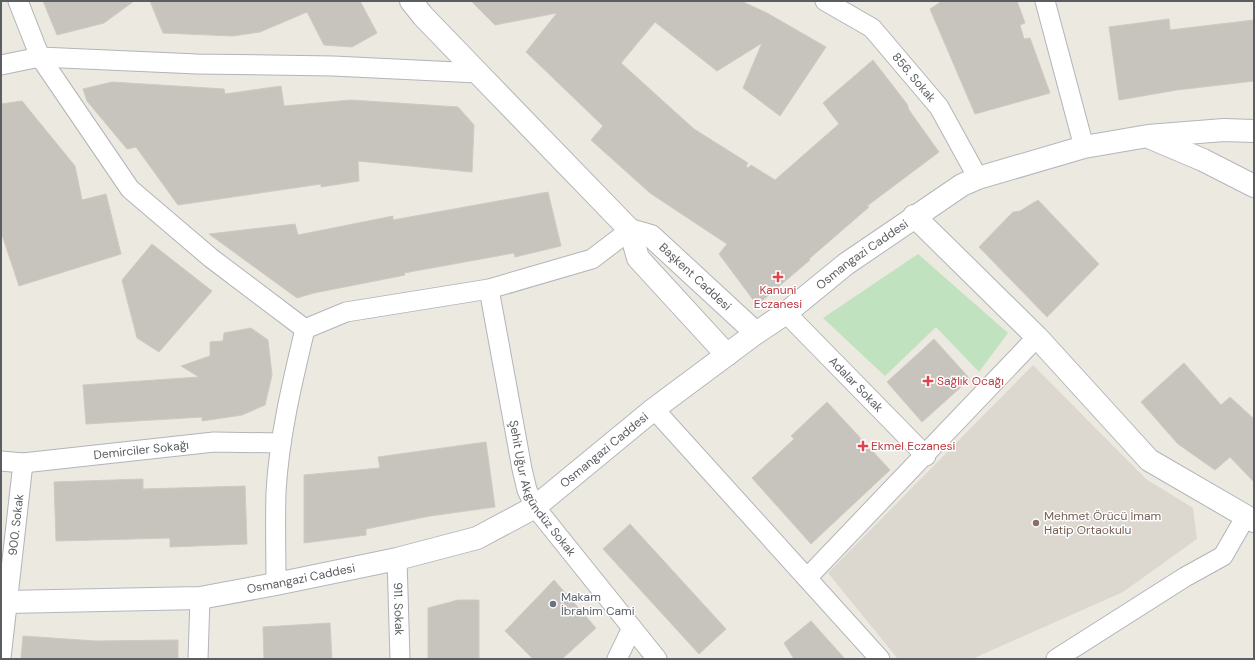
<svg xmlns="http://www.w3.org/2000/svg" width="1255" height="660" font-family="'DM Sans',sans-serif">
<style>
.education{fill:#dcd8d0}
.green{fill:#c0e2bf}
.building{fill:#c7c4be;stroke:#d0cac0}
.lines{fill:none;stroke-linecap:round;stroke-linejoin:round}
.minor-casing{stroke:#b2b4b8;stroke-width:21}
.tertiary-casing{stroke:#b2b4b8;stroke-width:24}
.secondary-casing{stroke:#b3b6bb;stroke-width:24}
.minor{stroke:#fff;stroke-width:19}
.tertiary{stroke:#fff;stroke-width:22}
.secondary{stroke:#fff;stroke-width:22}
.health-dot{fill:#e0444e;stroke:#fff;stroke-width:1.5}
.education-dot{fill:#8d6e63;stroke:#fff;stroke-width:1.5}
.worship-dot{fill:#6b7280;stroke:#fff;stroke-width:1.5}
.labels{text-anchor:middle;stroke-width:3;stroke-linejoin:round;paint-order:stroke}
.street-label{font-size:12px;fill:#5a5d61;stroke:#fff}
.health-label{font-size:12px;fill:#be3a42;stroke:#fff;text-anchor:start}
.education-label{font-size:12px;fill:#785e54;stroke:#fff;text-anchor:start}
.worship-label{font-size:12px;fill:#5b616d;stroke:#fff;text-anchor:start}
</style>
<rect width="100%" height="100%" fill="#ece9e1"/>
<path class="education" d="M1033,365L1146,479L1193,508L1197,539L1123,592L972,659H898L828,573Z"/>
<path class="green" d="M918,254L1008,333L979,372L936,327L885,376L823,318Z"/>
<path class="building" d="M43,1H134L104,23L57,35Z
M150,1H360L377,33L352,47L324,45L307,12L260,32L233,36L163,33Z
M471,1H741L767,13L826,47L780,116L743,88L762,43L717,71L655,22L621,63L694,129L748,163L746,166L748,168L751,165L775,180L839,124L823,103L873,60L907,104L909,110L939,152L867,206L869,207L809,259L810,260L757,305L719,254L727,244L650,193L591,140L603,126L526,52L557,13L495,25Z
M942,1H961L963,2L972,1H1017L1025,23L1020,25L1024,39L1030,38L1050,93L975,114L930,9Z
M1169,19L1170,30L1254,20V81L1177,90L1119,100L1109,27Z
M112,82L224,89L225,94L281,86L284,106L351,100L458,107L474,125L472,172L358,161L359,181L321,187V184L178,205L136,147L127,149L87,101L83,89Z
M22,101L75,166L82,200L106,194L121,254L19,286L1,232V104Z
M548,192L561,246L515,257L514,253L404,273L405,275L314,293L297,298L209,234L295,224L298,235L393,216V220Z
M1038,200L1099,264L1047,317L979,247L1013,212L1020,211Z
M152,244L212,291L159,352L137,338L122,280Z
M251,328L268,340L272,375L265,405L242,415L202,421V417L86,424L83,385L199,377L181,366L210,356V342L223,341L224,333Z
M934,339L970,379L922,422L887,382Z
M1184,363L1221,405L1230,397L1254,419V482L1230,457L1215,470L1178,444L1141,402Z
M827,402L890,470L811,544L752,478L794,439L791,436Z
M486,442L495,507L430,516L366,529V535L304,543V475L380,468L378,457Z
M143,479V489L245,486L247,544L170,547V538L56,541L54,482Z
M630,524L726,629L699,654L603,549Z
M554,580L596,628L562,659H533L505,631Z
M458,600H479V659H428V608Z
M811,621L845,659H794L784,643Z
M330,623L332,659H264L263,627Z
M23,636L96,641L178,640V659H21Z"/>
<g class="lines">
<g class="minor-casing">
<g id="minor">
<path d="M18,1L40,57L130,189L211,258L305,329"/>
<path id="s1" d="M825,1L872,28L939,107L978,178"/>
<path d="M1045,1L1084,147"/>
<path d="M1,65L40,57L197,64L333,66L478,73"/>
<path id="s2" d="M489,289L522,469L527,490L535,507L657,659"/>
<path id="s3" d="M786,313L926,456"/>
<path d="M654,409L880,659"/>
<path id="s4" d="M1,461L23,463L214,442L281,443"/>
<path id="s5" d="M397,559L400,659"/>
<path d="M807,578L1037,337"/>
<path d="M276,584C276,554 275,523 276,492C279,438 292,383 305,329L346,312L489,289L592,259L630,230"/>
<path id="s6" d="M1,658L23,463"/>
<path d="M198,659L200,598"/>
<path d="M617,659L632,628"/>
<path d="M1056,659L1185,577L1223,556L1246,516"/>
</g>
</g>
<g class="tertiary-casing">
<g id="tertiary">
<path d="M411,1L423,16L478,73L630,230L638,258L727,355"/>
<path d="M914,216L1037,337L1149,460L1254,521"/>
<path id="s7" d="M630,230L651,236L756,333"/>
</g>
</g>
<g class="secondary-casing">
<g id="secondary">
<path d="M1151,138L1203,160L1254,186"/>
<path id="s8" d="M1,601L7,602L200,598L276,584L397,559L477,538L535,507L654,409L756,333L786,313L846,264L962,185L978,178L1084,147L1148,136L1224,130L1254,131"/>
</g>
</g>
<use href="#minor" class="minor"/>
<use href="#tertiary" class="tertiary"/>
<use href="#secondary" class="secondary"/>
</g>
<g class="health-dot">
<path d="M776 271h4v4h4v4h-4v4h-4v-4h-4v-4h4z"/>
<path d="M926 375h4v4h4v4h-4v4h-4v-4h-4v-4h4z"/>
<path d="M861 440h4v4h4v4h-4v4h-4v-4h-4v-4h4z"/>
</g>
<circle class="education-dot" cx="1036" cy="523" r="4"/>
<circle class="worship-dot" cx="553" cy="604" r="4"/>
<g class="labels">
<g class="street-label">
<text dy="4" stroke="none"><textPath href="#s1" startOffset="119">856. Sokak</textPath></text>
<text dy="4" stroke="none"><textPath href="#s8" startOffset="962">Osmangazi Caddesi</textPath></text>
<text dy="4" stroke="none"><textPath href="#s7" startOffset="82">Başkent Caddesi</textPath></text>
<text dy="4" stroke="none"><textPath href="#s3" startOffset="100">Adalar Sokak</textPath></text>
<text dy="4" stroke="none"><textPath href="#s4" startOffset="141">Demirciler Sokağı</textPath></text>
<text dy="4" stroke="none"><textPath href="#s8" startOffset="638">Osmangazi Caddesi</textPath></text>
<text dy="4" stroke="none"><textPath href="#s2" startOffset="209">Şehit Uğur Akgündüz Sokak</textPath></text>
<text dy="4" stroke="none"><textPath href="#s6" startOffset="134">900. Sokak</textPath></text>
<text dy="4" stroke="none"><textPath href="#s8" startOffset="302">Osmangazi Caddesi</textPath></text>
<text dy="4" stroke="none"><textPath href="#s5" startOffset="50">911. Sokak</textPath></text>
</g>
<g class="health-label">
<text x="778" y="294" text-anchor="middle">Kanuni<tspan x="778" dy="14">Eczanesi</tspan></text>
<text x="937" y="385">Sağlık Ocağı</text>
<text x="871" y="450">Ekmel Eczanesi</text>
</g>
<g class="education-label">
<text x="1044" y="520">Mehmet Örücü İmam<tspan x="1044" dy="14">Hatip Ortaokulu</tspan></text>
</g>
<g class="worship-label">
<text x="561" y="601">Makam<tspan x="561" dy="14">İbrahim Cami</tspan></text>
</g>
</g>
<rect width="1255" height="660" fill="none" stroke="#5a5d61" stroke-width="4"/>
</svg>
